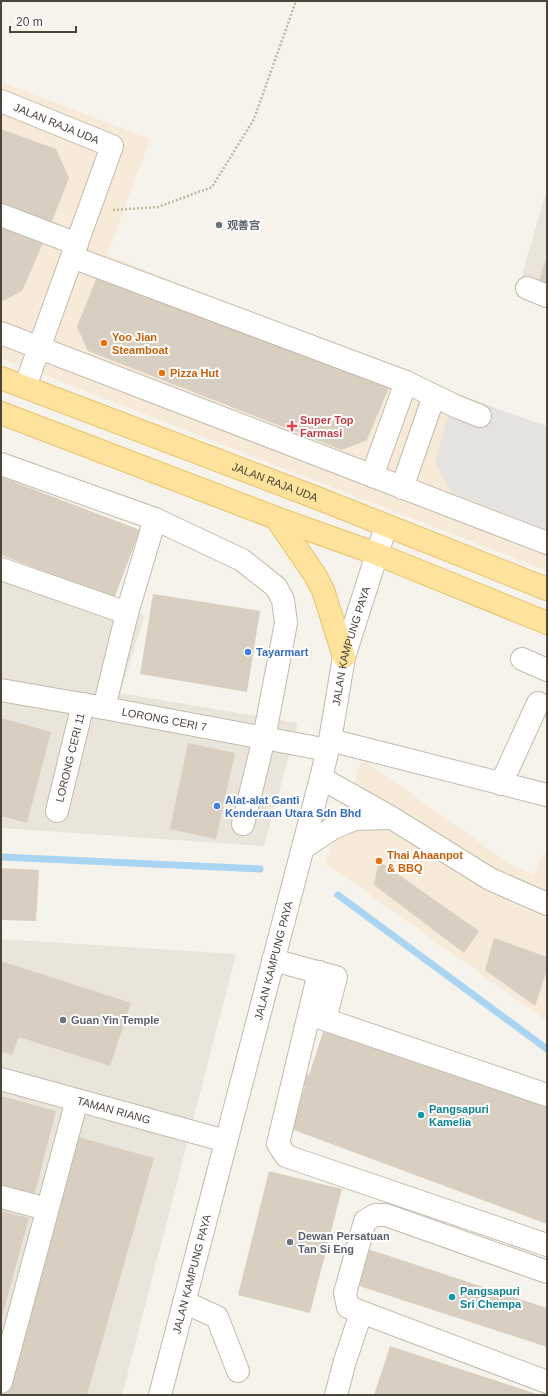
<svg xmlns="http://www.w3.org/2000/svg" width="548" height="1396" font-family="Helvetica,'Noto Sans SC',sans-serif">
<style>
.residential{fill:#eae5da}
.commercial{fill:#f7ead8}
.parking{fill:#e5e3e0}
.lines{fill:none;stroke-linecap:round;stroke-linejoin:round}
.stream{stroke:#a9d4f2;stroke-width:7}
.building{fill:#d8cfc1}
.minor-casing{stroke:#c2bbae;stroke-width:24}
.major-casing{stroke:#e6c16a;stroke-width:24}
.path{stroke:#c4b79f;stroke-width:2.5;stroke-dasharray:2 2;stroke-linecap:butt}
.minor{stroke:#fff;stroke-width:22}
.major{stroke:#ffe39c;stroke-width:22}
.worship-dot{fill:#6b7280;stroke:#fff;stroke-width:1.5}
.food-dot{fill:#e8710a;stroke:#fff;stroke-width:1.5}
.health-dot{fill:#e0444e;stroke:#fff;stroke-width:1.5}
.shop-dot{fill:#3f7fe0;stroke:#fff;stroke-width:1.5}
.culture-dot{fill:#0f9aa8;stroke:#fff;stroke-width:1.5}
.labels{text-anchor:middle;stroke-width:4;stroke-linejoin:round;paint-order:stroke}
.street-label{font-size:11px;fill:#4b4439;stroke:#fff}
.worship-label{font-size:11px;font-weight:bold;fill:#5b616d;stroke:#fff;text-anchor:start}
.food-label{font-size:11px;font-weight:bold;fill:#c56008;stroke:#fff;text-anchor:start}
.health-label{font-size:11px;font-weight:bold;fill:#be3a42;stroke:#fff;text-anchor:start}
.shop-label{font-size:11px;font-weight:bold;fill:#366cbe;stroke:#fff;text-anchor:start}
.culture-label{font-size:11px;font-weight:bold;fill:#0d838f;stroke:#fff;text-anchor:start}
</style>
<rect width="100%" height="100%" fill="#f6f3ec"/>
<path class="residential" d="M547,189V309L516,296Z
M1,568L145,615L120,693L298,723L264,846L1,828Z
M1,939L236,954L122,1395H1Z"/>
<path class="commercial" d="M1,82L150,139L107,255L547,428V571L1,358Z
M362,759L510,864L533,875L547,848V1021L326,863Z"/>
<path class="parking" d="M454,394L547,426V530L451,492L435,463Z"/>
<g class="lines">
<path class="stream" d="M1,857L260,869
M338,895L547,1049"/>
</g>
<path class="building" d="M1,129L56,149L69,178L50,226L1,207Z
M1,227L43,243L22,291L1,302Z
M547,255V286L538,284Z
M98,274L390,385L367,440L342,450L88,351L77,327Z
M1,477L140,530L114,599L1,555Z
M153,594L260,611L247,692L140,674Z
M1,718L51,732L27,823L1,816Z
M188,743L235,753L216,839L170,829Z
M382,863L479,931L464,953L374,885L378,864Z
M1,868L39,870L36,921L1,920Z
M494,938L547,957V970L535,1006L485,970Z
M1,961L131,1003L110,1066L19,1037L12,1055L1,1051Z
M325,1026L547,1101V1224L291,1129L305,1086L297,1084L301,1072L309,1075Z
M1,1096L56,1111L34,1196L1,1187Z
M78,1137L154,1158L87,1395H5Z
M269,1171L342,1189L310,1313L238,1295Z
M1,1211L29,1218L1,1321Z
M368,1249L547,1308V1347L356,1285Z
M390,1346L540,1395H374Z"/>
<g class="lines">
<g class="minor-casing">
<g id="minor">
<path id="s1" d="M1,101L112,146L25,387"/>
<path d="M1,215L77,244"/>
<path d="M72,257L406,382L455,406L480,416"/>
<path d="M527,288L547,296"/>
<path d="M1,333L547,543"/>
<path d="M1,464L155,519L242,560L276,587L283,600L286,623L264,738L243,824"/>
<path d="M372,476L406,382"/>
<path d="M402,488L434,396"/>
<path d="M1,569L127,613"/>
<path d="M522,659L547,670"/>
<path id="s2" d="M1,690L104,708L328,750"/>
<path d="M104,708L127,613L155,519"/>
<path d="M330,740L547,795"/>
<path d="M321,778L392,818L490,879L547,904"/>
<path d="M501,784L538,703"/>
<path id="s3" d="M57,811L83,704"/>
<path d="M303,848L333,828L355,819L391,818"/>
<path d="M273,960L336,977L325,1019"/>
<path d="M309,1014L319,972"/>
<path id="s4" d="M1,1079L226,1141"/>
<path d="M547,1095L309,1014L278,1144L286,1156L547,1245"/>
<path d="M1,1197L47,1209"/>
<path d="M547,1272L386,1215H375L365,1221L345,1293L348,1307L547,1382"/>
<path d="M184,1302L217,1317L238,1371"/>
<path d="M1,1382L77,1100"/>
<path id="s5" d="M160,1395L321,778L330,740L344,657L386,526"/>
<path d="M336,1395L345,1361L361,1313"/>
</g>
</g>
<g class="major-casing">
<g id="major">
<path id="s6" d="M1,378L312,496L547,589"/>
<path d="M1,413L276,518L377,554L547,623"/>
<path d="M276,518L315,575L323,590L344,657"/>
</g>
</g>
<path class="path" d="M113,210L158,207L212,187L254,119L296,1"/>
<use href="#minor" class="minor"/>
<use href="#major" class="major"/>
</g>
<g class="worship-dot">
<circle cx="219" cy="225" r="4"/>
<circle cx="63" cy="1020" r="4"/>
<circle cx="290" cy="1242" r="4"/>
</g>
<g class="food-dot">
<circle cx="104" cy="343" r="4"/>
<circle cx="162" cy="373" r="4"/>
<circle cx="379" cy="861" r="4"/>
</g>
<path class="health-dot" d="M290 420h4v4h4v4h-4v4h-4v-4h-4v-4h4z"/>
<g class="shop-dot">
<circle cx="248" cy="652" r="4"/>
<circle cx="217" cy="806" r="4"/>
</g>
<g class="culture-dot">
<circle cx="421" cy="1115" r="4"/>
<circle cx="452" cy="1297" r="4"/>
</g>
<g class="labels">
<g class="street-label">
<text dy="4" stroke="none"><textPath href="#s1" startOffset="60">JALAN RAJA UDA</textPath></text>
<text dy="4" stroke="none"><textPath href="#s6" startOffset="293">JALAN RAJA UDA</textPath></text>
<text dy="4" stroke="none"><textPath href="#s5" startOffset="773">JALAN KAMPUNG PAYA</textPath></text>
<text dy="4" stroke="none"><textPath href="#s2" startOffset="166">LORONG CERI 7</textPath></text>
<text dy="4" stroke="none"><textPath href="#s3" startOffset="55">LORONG CERI 11</textPath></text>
<text dy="4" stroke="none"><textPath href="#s5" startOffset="449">JALAN KAMPUNG PAYA</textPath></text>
<text dy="4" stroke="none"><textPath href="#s4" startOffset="117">TAMAN RIANG</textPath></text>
<text dy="4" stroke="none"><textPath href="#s5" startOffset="125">JALAN KAMPUNG PAYA</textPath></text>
</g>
<g class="worship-label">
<text x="227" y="229">观善宫</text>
<text x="71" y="1024">Guan Yin Temple</text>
<text x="298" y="1240">Dewan Persatuan<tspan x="298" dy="13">Tan Si Eng</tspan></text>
</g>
<g class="food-label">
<text x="112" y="341">Yoo Jian<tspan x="112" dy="13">Steamboat</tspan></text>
<text x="170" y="377">Pizza Hut</text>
<text x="387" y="859">Thai Ahaanpot<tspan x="387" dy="13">&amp; BBQ</tspan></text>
</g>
<g class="health-label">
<text x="300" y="424">Super Top<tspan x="300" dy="13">Farmasi</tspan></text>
</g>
<g class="shop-label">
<text x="256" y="656">Tayarmart</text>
<text x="225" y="804">Alat-alat Ganti<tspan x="225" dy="13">Kenderaan Utara Sdn Bhd</tspan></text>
</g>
<g class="culture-label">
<text x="429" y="1113">Pangsapuri<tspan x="429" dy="13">Kamelia</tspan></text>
<text x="460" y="1295">Pangsapuri<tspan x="460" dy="13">Sri Chempa</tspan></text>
</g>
</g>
<rect width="548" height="1396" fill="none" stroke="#4b4439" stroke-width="4"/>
<path d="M10 26v6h66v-6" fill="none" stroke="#4b4439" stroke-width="2"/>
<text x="16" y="26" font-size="12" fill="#4b4439" stroke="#ffffff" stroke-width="3" paint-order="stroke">20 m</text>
</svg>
